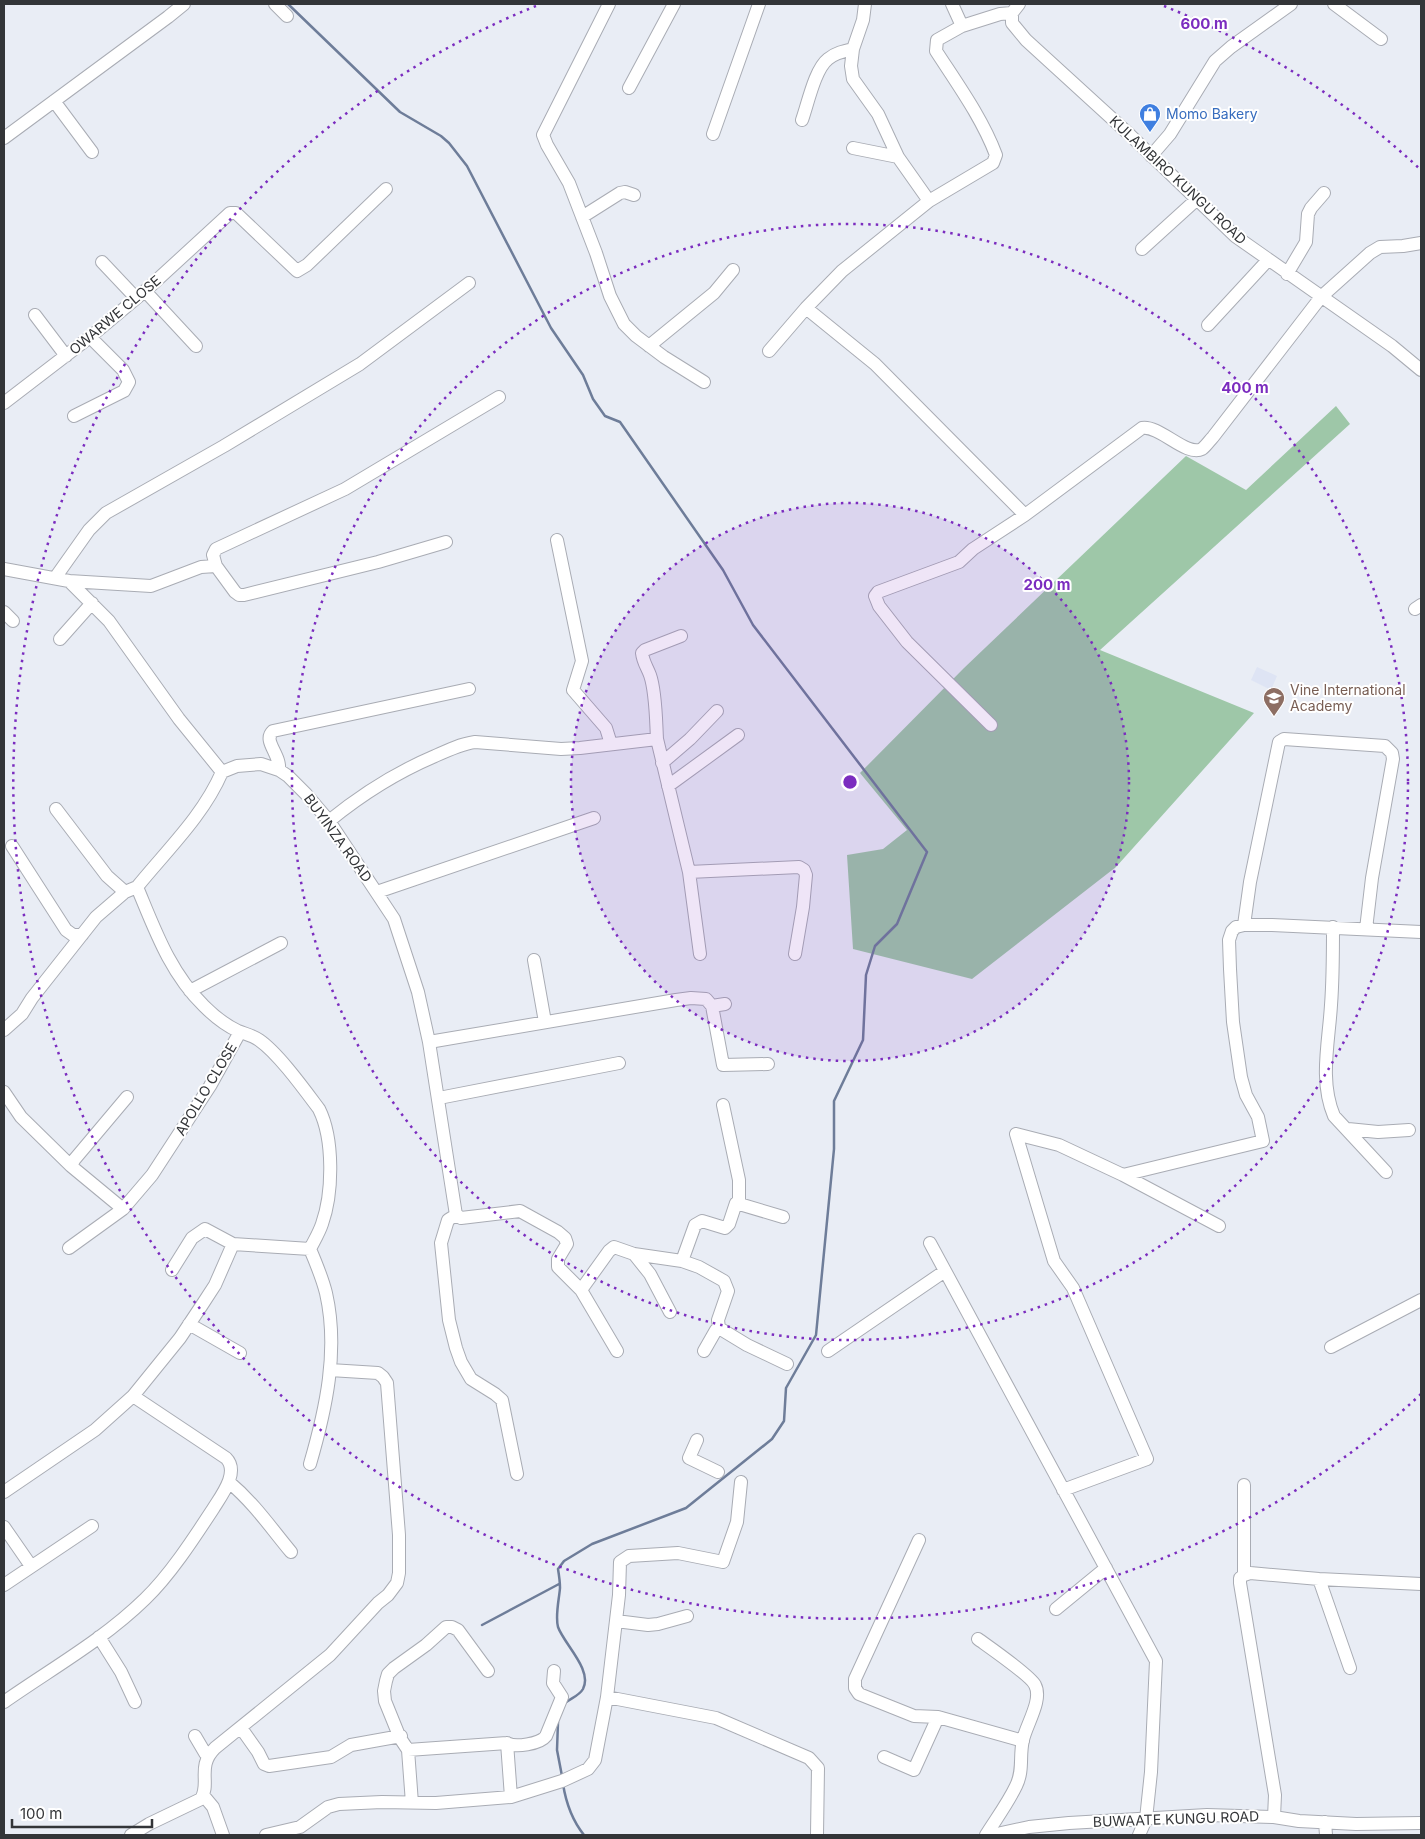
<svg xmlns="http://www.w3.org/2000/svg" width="1425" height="1839" font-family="Inter,sans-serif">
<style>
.built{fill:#dee4f4}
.forest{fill:#9ec7a8}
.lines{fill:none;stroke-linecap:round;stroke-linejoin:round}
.stream{stroke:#6e7d99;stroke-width:2.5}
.minor-casing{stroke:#a9acb4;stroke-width:14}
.minor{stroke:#fff;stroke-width:12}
.ring{fill:none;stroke:#7b2cbf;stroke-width:2.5;stroke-dasharray:2.5 5}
.labels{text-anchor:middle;stroke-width:4;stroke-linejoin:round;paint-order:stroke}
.shop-label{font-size:14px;fill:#366cbe;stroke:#fff;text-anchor:start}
.street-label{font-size:14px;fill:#333538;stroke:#fff}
.education-label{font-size:14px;fill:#785e54;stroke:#fff;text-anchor:start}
.centre{fill:#7b2cbf;stroke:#fff;stroke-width:2.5}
.ring-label{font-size:15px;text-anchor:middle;font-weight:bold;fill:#7b2cbf;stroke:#fff;stroke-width:4;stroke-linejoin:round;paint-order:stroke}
</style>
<rect width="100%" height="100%" fill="#e9edf5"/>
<path class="built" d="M1257,667L1277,676L1271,690L1251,680Z"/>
<path class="forest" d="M1336,406L1350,424L1100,650L1254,713L1116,867L972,979L853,949L847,855L883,849L907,830L860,773L964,668L1186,456L1246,490Z"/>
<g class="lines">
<path class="stream" d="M288,4L400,112L441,136L449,143L467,166L551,328L583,375L593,399L605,416L620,422L723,570L753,625L927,852L897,924L875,946L866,975L863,1040L834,1101V1149L816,1335L786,1388L784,1421L772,1439L686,1508L592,1544L564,1561L558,1569C559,1575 560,1582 560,1588C559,1600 555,1616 558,1627C564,1644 593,1670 583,1689C579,1696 571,1698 565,1703
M482,1625L559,1584
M558,1722L557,1750L562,1776
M563,1784C566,1803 572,1820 584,1835"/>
<g class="minor-casing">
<path id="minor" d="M275,4L287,16
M609,4L543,135L547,145L569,183L596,253L610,296L624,324L636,336L664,357L704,382
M952,4L962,26L1000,14L1012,13
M1019,4L1012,13V23L1026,40L1130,135L1235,236L1392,346L1421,370
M1334,4L1381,39
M629,88L674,4
M54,101L92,152
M802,120C808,103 815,69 828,59C835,53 844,51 853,49
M713,134L759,4
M4,138L168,17L184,4
M853,148L898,157
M1151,156L1170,134L1215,61L1231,47L1291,4
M929,201L993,163L996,155C982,118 958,85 936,51L937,40L962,26
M582,217L620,193L625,192L634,195
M1142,249L1196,200
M102,262L136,298
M1287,274L1306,242L1308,214L1311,208L1324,193
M145,291L196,346
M806,308L875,364L1025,515
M35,315L66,356
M1208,325L1268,260
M649,346L714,293L733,270
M769,351L806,308L842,271L929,201L898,157L878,114L853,79L851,66L853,49L863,20L865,4
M4,403L90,337L145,291L230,213H236L297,271L307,265L386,189
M74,416L124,391L129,382L123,370L90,337
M557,540L582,661L573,690L606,728L611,744
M216,566L213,555L216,549L345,489L499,397
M4,569L69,581L109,621L179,719L222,772L237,766L261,764L279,770L288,776L306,794L329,821L394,919L418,992L429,1042L456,1215L461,1218L520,1211L558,1232L565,1238L567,1244L558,1259V1267L581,1290L617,1351
M55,578L89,530L106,513L224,446L360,364L469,283
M69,581L151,586L201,567L216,566L235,592L239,595H244L378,562L446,542
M1415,609L1421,605
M4,612L13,621
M60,639L92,603
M991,725L907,642L879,606L875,596L878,592L959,562L973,549L1025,515L1142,428C1160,425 1186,457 1202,449C1206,446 1210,440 1213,437L1321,297L1370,253L1380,247L1403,246L1421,243
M657,739C656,721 656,692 650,675C647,667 643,662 642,653L645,650L681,636
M662,763L690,739L717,711
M279,770C281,754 262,741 273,731L469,689
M222,772C203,816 167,850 137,887C155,930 170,973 204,1006C214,1016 225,1025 238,1031C245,1034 252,1035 259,1040C278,1053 304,1089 319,1109C334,1139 333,1193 322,1224C319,1233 314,1241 310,1249
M668,786L738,735
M56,809L107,876L125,892
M329,821C362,794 395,773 435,756C448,750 461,744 475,742L561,749L580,748L657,739L689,872L700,954
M12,846L66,930L73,935H82
M689,872L799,867L804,870L806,875L803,907L795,954
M377,892L594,818
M1244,925L1250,882L1279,742L1284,739L1385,746L1392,753L1393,759L1372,878L1366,929
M1333,927C1333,953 1333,979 1331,1005C1329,1041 1319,1081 1334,1116L1386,1172
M534,960L545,1022
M190,991L281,943
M712,1006L725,1004
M4,1030L22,1014L32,998L96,917L125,892L137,887
M429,1042L676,1000L691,998L706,999L712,1006L723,1065L768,1064
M4,1092L21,1117L71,1166
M439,1098L619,1063
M723,1105L739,1180V1203
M1348,1129L1378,1132L1409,1130
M1016,1134L1054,1261L1073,1288L1147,1459L1063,1490
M1016,1134L1059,1145L1123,1175L1219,1226
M1123,1175L1263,1141L1258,1117L1246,1095L1241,1077L1233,1022L1230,969L1229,940L1232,931L1236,927L1244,925H1272L1421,932
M123,1209L71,1166L74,1160L127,1097
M456,1215L448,1220L441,1243L449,1320L456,1348L461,1362L471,1379L495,1394L502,1400L517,1474
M930,1243L1156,1661L1151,1772L1146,1819L1139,1835
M69,1248L123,1209L152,1175L210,1086L240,1032
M634,1254L650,1274L670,1312
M682,1261L695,1225L702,1221L725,1228L729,1224L736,1203L783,1217
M172,1270L192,1238L205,1229L233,1244L310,1249
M581,1290L609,1251L614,1247L634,1254L682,1261L699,1267L724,1281L728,1291L718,1320L719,1328L747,1345L787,1364
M189,1324L240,1353
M1331,1347L1421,1300
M704,1351L716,1330H722
M828,1351L945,1271
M697,1440L689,1458L718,1472
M310,1464C326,1409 339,1350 326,1293C322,1277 316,1263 310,1249
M230,1483C254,1503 271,1528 291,1552
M1244,1485V1575
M4,1492L95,1430L133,1396L180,1338L202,1305L215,1285L233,1244
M4,1527L31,1566
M919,1540L855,1679V1688L859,1694L914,1716L938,1717L1023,1741
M1319,1579L1350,1668
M4,1585L92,1526
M1056,1609L1106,1568
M616,1621L648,1625L658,1624L687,1616
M99,1637L121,1672L135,1702
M978,1639C989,1647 1031,1676 1035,1685C1043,1700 1026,1725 1023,1740C1019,1756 1024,1770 1016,1786C1008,1803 996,1819 986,1835
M607,1697L716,1718L809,1758L818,1768L817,1835
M4,1702C51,1669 103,1640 145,1599C170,1575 194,1538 213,1509C221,1496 240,1472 226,1458L133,1396
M241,1728L258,1752L264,1764L269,1766L331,1757L351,1745L401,1736
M195,1736L205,1753L207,1755
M408,1750L507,1743
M884,1757L914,1770L938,1717
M203,1795L213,1807L223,1835
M511,1797L507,1743C515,1748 540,1744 546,1736L562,1697L553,1683L554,1671
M412,1803L408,1750L400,1738L385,1701L384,1691L386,1681L388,1674L394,1668L426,1645L446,1627H452L458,1630L488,1671
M1274,1817L1275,1795L1240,1583V1578L1244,1575L1250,1573L1319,1579L1421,1584
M1325,1822L1326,1835
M131,1835L149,1824L201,1799C211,1783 196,1767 215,1748L330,1655L378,1603L388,1595L397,1583L399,1573V1535L387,1383L383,1377L378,1373L330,1370
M266,1835L300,1827L328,1807L339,1804L382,1802L436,1803L511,1797L562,1781L588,1769L595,1760L607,1697L619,1595L620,1562L629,1556L678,1553L723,1562L737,1522L741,1482
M992,1835L1029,1827L1069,1823L1207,1815L1274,1817L1299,1821L1356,1824L1421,1823"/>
</g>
<use href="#minor" class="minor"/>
</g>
<circle cx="850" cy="782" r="279" fill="#7b2cbf" fill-opacity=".12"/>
<g class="ring">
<circle cx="850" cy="782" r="279"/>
<circle cx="850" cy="782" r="558"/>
<path d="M1421 1394A837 837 0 1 1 536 6M1164 6A837 837 0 0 1 1421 170"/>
</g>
<defs>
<g id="shop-pin" transform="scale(1.125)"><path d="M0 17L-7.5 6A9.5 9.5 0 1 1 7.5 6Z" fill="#3f7fe0" stroke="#fff"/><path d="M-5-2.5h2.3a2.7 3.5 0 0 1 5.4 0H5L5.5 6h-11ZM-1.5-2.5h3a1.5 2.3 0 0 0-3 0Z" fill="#fff"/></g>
<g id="school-pin" transform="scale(1.125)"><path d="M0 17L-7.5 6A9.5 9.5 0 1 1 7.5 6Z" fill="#8d6e63" stroke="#fff"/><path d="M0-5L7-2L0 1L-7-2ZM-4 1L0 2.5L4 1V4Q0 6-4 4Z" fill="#fff"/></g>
</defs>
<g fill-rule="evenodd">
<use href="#shop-pin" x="1150" y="114"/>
<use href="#school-pin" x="1274" y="698"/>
</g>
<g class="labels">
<g class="shop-label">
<text x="1166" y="119">Momo Bakery</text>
</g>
<g class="street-label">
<text transform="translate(1178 180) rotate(43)" y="5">KULAMBIRO KUNGU ROAD</text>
<text transform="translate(115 315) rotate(-40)" y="5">OWARWE CLOSE</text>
<text transform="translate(338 838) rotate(54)" y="5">BUYINZA ROAD</text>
<text transform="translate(206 1089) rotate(-59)" y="5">APOLLO CLOSE</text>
<text transform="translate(1176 1819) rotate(-2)" y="5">BUWAATE KUNGU ROAD</text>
</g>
<g class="education-label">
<text x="1290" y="695">Vine International<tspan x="1290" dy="16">Academy</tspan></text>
</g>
</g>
<circle cx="850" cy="782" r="8" class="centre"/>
<g class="ring-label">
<text x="1204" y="29">600 m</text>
<text x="1245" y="393">400 m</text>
<text x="1047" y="590">200 m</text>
</g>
<rect width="1425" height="1839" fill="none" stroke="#333538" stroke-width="10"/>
<path d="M12 1819v8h140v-8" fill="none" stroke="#333538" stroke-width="2.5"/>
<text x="20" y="1819" font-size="15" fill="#333538" stroke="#ffffff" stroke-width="4" paint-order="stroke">100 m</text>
</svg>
